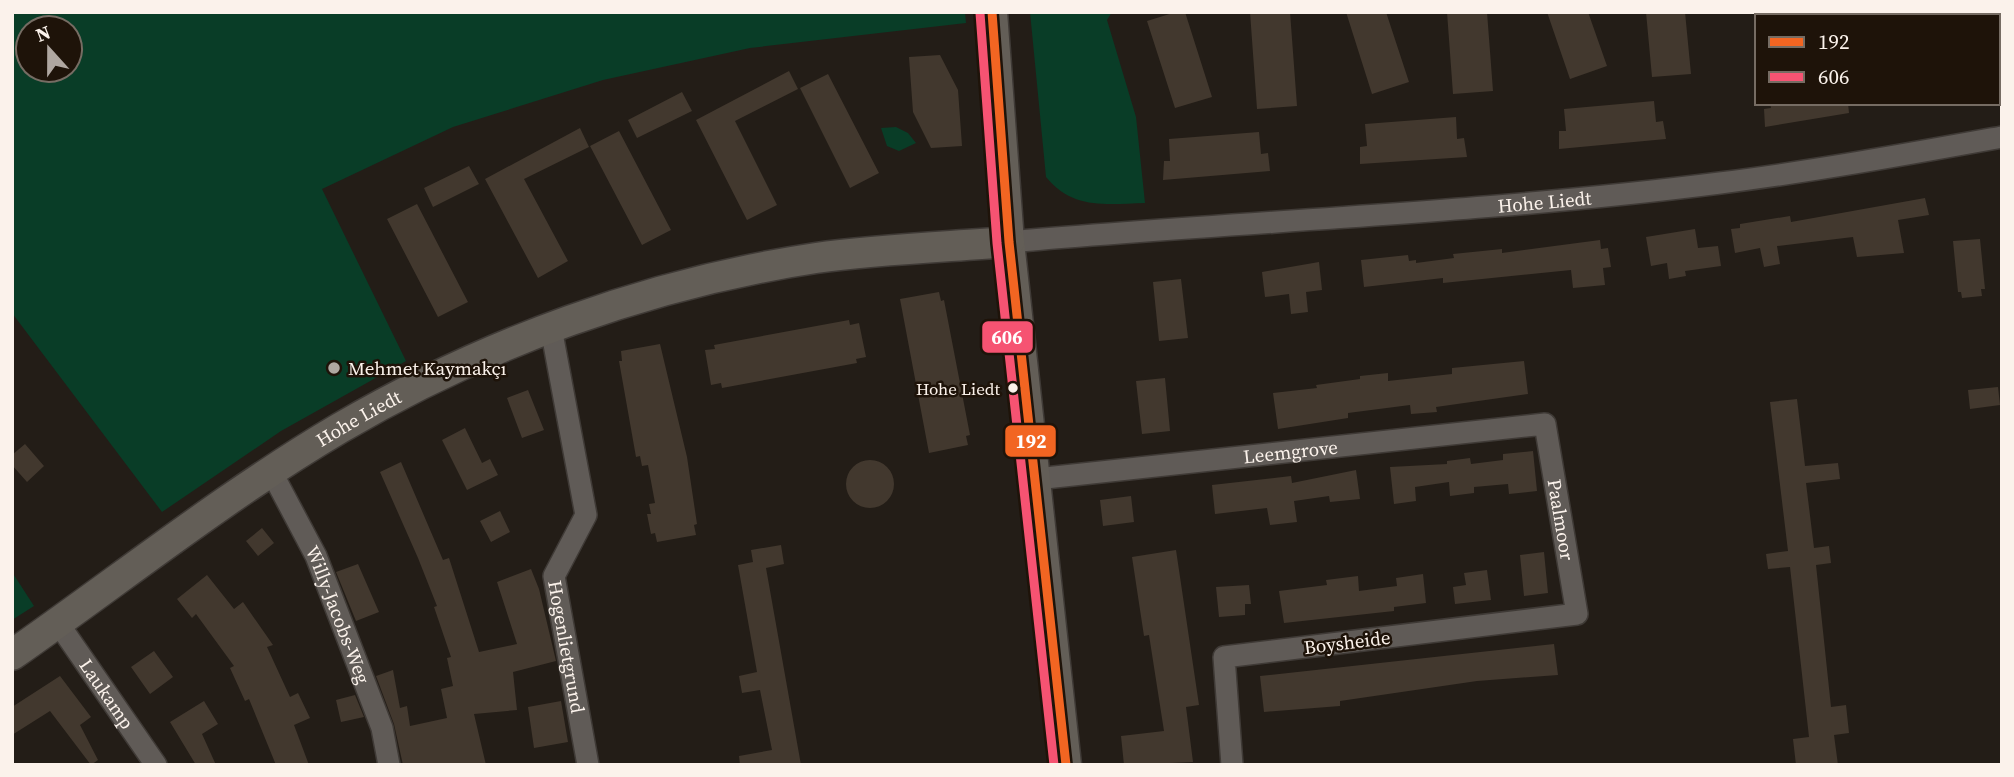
<svg xmlns="http://www.w3.org/2000/svg" width="2014" height="777" font-family="'Source Serif 4',serif">
<style>
.green{fill:#093d27;fill-rule:evenodd}
.building{fill:#42382e}
.lines{fill:none;stroke-linecap:round;stroke-linejoin:round}
.street-casing{stroke:#3f3a36;stroke-width:24}
.secondary-casing{stroke:#3f3a36;stroke-width:33}
.street{stroke:#605b57;stroke-width:21}
.secondary{stroke:#635e57;stroke-width:30}
.bus-1-casing{stroke:#1e1309;stroke-width:14}
.bus-2-casing{stroke:#1e1309;stroke-width:14}
.bus-1{stroke:#f26522;stroke-width:9}
.bus-2{stroke:#f65372;stroke-width:9}
.poi-dot{fill:#afa7a1;stroke:#1e1309;stroke-width:2.5}
.bus-dot{fill:#fbf2eb;stroke:#1e1309;stroke-width:2.5}
.labels{text-anchor:middle;stroke-width:5;stroke-linejoin:round;paint-order:stroke}
.bus-label{font-size:17px;fill:#fbf2eb;stroke:#1e1309;text-anchor:end}
.street-label{font-size:19px;fill:#fbf2eb;stroke:#1e1309}
.poi-label{font-size:19px;fill:#fbf2eb;stroke:#1e1309;text-anchor:start}
.line-badge{stroke:#1e1309;stroke-width:2.5}
.badge-label{font-size:19px;text-anchor:middle;font-weight:bold;fill:#fff}
</style>
<rect width="100%" height="100%" fill="#231d17"/>
<path class="green" d="M12,12H965L966,23L750,48L603,80L453,127L322,189L406,361L281,431L162,512L12,313ZM70,28V70H28V28Z
M1030,12H1112L1107,20L1136,117L1145,203C1106,204 1073,210 1046,177Z
M896,127L908,133L916,143L899,151L887,146L881,128Z
M12,572L34,606L12,620Z"/>
<path class="building" d="M1176,12H1185L1212,97L1175,108L1147,21Z
M1250,12H1290L1297,106L1257,109Z
M1346,12H1386L1409,82L1372,94Z
M1447,12H1487L1493,91L1453,94Z
M1547,12H1588L1607,66L1570,79Z
M1646,12H1685L1691,74L1652,77Z
M940,55L958,90L962,146L931,148L913,112L909,57Z
M789,71L798,89L735,121L777,205L747,220L696,120Z
M828,74L879,173L850,188L800,88Z
M682,92L692,111L637,138L628,120Z
M1654,101L1656,122L1663,121L1666,139L1559,149V131H1566L1564,109Z
M1770,103H1848L1849,113L1765,127L1764,109L1771,108Z
M1456,117L1457,139L1464,138L1467,157L1360,164V147L1367,146L1365,124Z
M580,128L589,147L524,179L568,261L538,278L485,179Z
M619,131L671,230L642,245L590,146Z
M1259,132L1261,154L1268,153L1270,171L1163,180L1164,161H1170L1169,139Z
M469,166L479,184L433,207L424,188Z
M1925,198L1929,215L1898,220L1904,253L1857,257L1853,237L1777,246L1780,264L1764,267L1760,248L1735,253L1731,229L1740,228V224L1790,216L1791,222Z
M417,204L468,302L438,317L387,219Z
M1695,229L1698,248L1718,246L1721,266L1685,271L1686,276L1669,279L1667,263L1651,266L1646,237Z
M1980,239L1985,289H1981L1982,296L1962,298L1961,292H1958L1953,241Z
M1600,240L1601,249L1608,248L1611,267L1603,268L1605,285L1573,288L1571,270L1443,283V278L1364,287L1361,260L1408,255L1409,261L1416,260V263L1454,258L1453,254L1502,249V253Z
M1319,262L1322,290L1306,292L1308,312L1291,314L1289,294L1265,297L1262,272Z
M1181,279L1188,338L1159,341L1153,282Z
M939,292L941,301L944,300L970,435L966,436L968,445L929,453L900,299Z
M849,320L850,325L859,323L866,357L856,359L857,363L722,388L721,383L711,385L705,350L715,349L714,345Z
M660,344L687,457L697,524L694,525L696,535L657,542L655,533L651,534L647,514H651L649,504L655,503L648,465L642,466L640,456L636,457L619,361H622L621,351Z
M1524,361L1528,394L1436,407L1437,412L1411,414L1410,405L1348,413V418L1278,429L1273,393L1317,388L1316,385L1360,379V376L1388,373V381L1452,374V368Z
M1165,378L1170,431L1142,434L1136,381Z
M1998,387L2000,405L1970,409L1968,390Z
M528,390L544,430L522,438L507,398Z
M1797,399L1805,466L1838,463L1840,479L1806,483L1814,548L1829,546L1831,563L1816,565L1831,707L1846,705L1849,733L1834,735L1838,765H1796L1793,739L1809,737L1790,567L1768,569L1766,554L1788,551L1770,402Z
M465,428L482,463L490,459L498,475L467,490L442,440Z
M25,444L44,466L27,482L12,465V455Z
M1533,451L1537,491L1509,494L1508,484L1474,487V493L1450,496L1449,482L1415,487L1416,501L1394,504L1390,467L1447,464V461L1470,458L1471,464L1503,460V454Z
M846 484a24 24 0 1 1 48 0a24 24 0 1 1-48 0Z
M401,462L443,560L449,558L479,652L517,644L497,582L531,569L539,589L556,661L513,672L517,710L474,714L486,765H403L394,724L376,676L393,670L400,708L407,706L410,726L447,718L441,689L453,686L447,658L451,657L434,607L437,606L418,558L380,472Z
M1356,470L1360,499L1330,502L1329,496L1294,501L1297,522L1270,525L1267,508L1215,514L1212,485L1291,476L1292,483Z
M1131,496L1134,522L1103,526L1100,500Z
M500,511L510,532L491,542L480,521Z
M262,528L274,543L258,556L246,541Z
M781,545L784,564L766,568L801,765H740L739,756L772,750L760,690L742,693L739,676L757,672L738,565L753,562L751,550Z
M1176,550L1199,705L1186,707L1193,762L1124,765L1121,736L1164,731L1149,635L1144,636L1132,557Z
M1544,552L1548,593L1524,596L1520,555Z
M358,564L379,612L356,621L336,572Z
M1487,570L1491,600L1455,604L1453,587L1466,585L1464,573Z
M1423,574L1426,603L1394,607V611L1284,623L1279,591L1327,585L1326,580L1358,576L1359,591L1397,586L1396,578Z
M207,575L234,609L243,602L273,645L267,647L290,697L298,693L310,718L294,725L309,765H276L249,699L245,701L230,668L234,666L196,614L192,618L177,599Z
M1249,585L1251,604H1245V615L1219,617L1216,587Z
M1554,644L1558,675L1477,681L1340,701V706L1264,712L1260,676Z
M154,651L173,677L150,694L131,667Z
M60,676L91,717L80,725L98,760L91,765L50,711L12,735V707Z
M355,695L364,717L341,722L336,700Z
M204,701L218,724L202,734L216,765H196L170,722Z
M561,701L568,742L534,748L528,707Z"/>
<g class="lines">
<g class="street-casing">
<g id="street">
<path d="M1999,12L2002,36"/>
<path id="s1" d="M1009,242C1246,221 1485,213 1720,183C1815,171 1908,154 2002,137"/>
<path id="s2" d="M551,328L586,515L554,576L588,765"/>
<path id="s3" d="M271,471L316,556L382,728L389,765"/>
<path id="s4" d="M1036,479L1545,424L1577,614L1224,657L1232,765"/>
<path id="s5" d="M58,623L156,765"/>
</g>
</g>
<g class="secondary-casing">
<g id="secondary">
<path d="M992,12L1009,242L1066,765"/>
<path id="s6" d="M12,655C121,579 225,496 340,428C485,343 650,283 816,258C880,249 945,247 1009,242"/>
</g>
</g>
<use href="#street" class="street"/>
<use href="#secondary" class="secondary"/>
<g class="bus-1-casing">
<path id="bus-1" d="M992,12L1009,242L1066,765"/>
</g>
<g class="bus-2-casing">
<path id="bus-2" d="M980,13L997,243L1054,765"/>
</g>
<use href="#bus-1" class="bus-1"/>
<use href="#bus-2" class="bus-2"/>
</g>
<circle class="poi-dot" cx="334" cy="368" r="7"/>
<circle class="bus-dot" cx="1013" cy="388" r="6"/>
<g class="labels">
<g class="bus-label">
<text x="1000" y="395">Hohe Liedt</text>
</g>
<g class="street-label">
<text dy="7" stroke="none"><textPath href="#s1" startOffset="537">Hohe Liedt</textPath></text>
<text dy="7" stroke="none"><textPath href="#s6" startOffset="420">Hohe Liedt</textPath></text>
<text dy="7" stroke="none"><textPath href="#s4" startOffset="256">Leemgrove</textPath></text>
<text dy="7" stroke="none"><textPath href="#s4" startOffset="609">Paalmoor</textPath></text>
<text dy="7" stroke="none"><textPath href="#s3" startOffset="159">Willy-Jacobs-Weg</textPath></text>
<text transform="translate(1347 642) rotate(-7)" y="7">Boysheide</text>
<text dy="7" stroke="none"><textPath href="#s2" startOffset="331">Hogenlietgrund</textPath></text>
<text dy="7" stroke="none"><textPath href="#s5" startOffset="86">Laukamp</textPath></text>
</g>
<g class="poi-label">
<text x="348" y="375">Mehmet Kaymakçı</text>
</g>
</g>
<g class="line-badge">
<rect x="981" y="320" width="53" height="34" rx="7" fill="#f65372"/>
<rect x="1004" y="424" width="53" height="34" rx="7" fill="#f26522"/>
</g>
<g class="badge-label">
<text x="1007" y="344">606</text>
<text x="1031" y="448">192</text>
</g>
<rect width="2014" height="777" fill="none" stroke="#fbf2eb" stroke-width="28"/>
<rect x="1755" y="14" width="245" height="91" fill="#1e1309" stroke="#766c63" stroke-width="2"/>
<rect x="1769" y="37" width="35" height="10" fill="#f26522" stroke="#766c63" stroke-width="2"/>
<text x="1818" y="49" font-size="21" fill="#fbf2eb">192</text>
<rect x="1769" y="72" width="35" height="10" fill="#f65372" stroke="#766c63" stroke-width="2"/>
<text x="1818" y="84" font-size="21" fill="#fbf2eb">606</text>
<g transform="translate(49 49) rotate(339)"><circle r="33" fill="#1e1309" stroke="#766c63" stroke-width="2"/>
<path d="M0-5L12 26L0 18L-12 26Z" fill="#afa7a1"/>
<text y="-10" font-size="19" font-weight="bold" text-anchor="middle" fill="#fbf2eb">N</text>
</g>
</svg>
